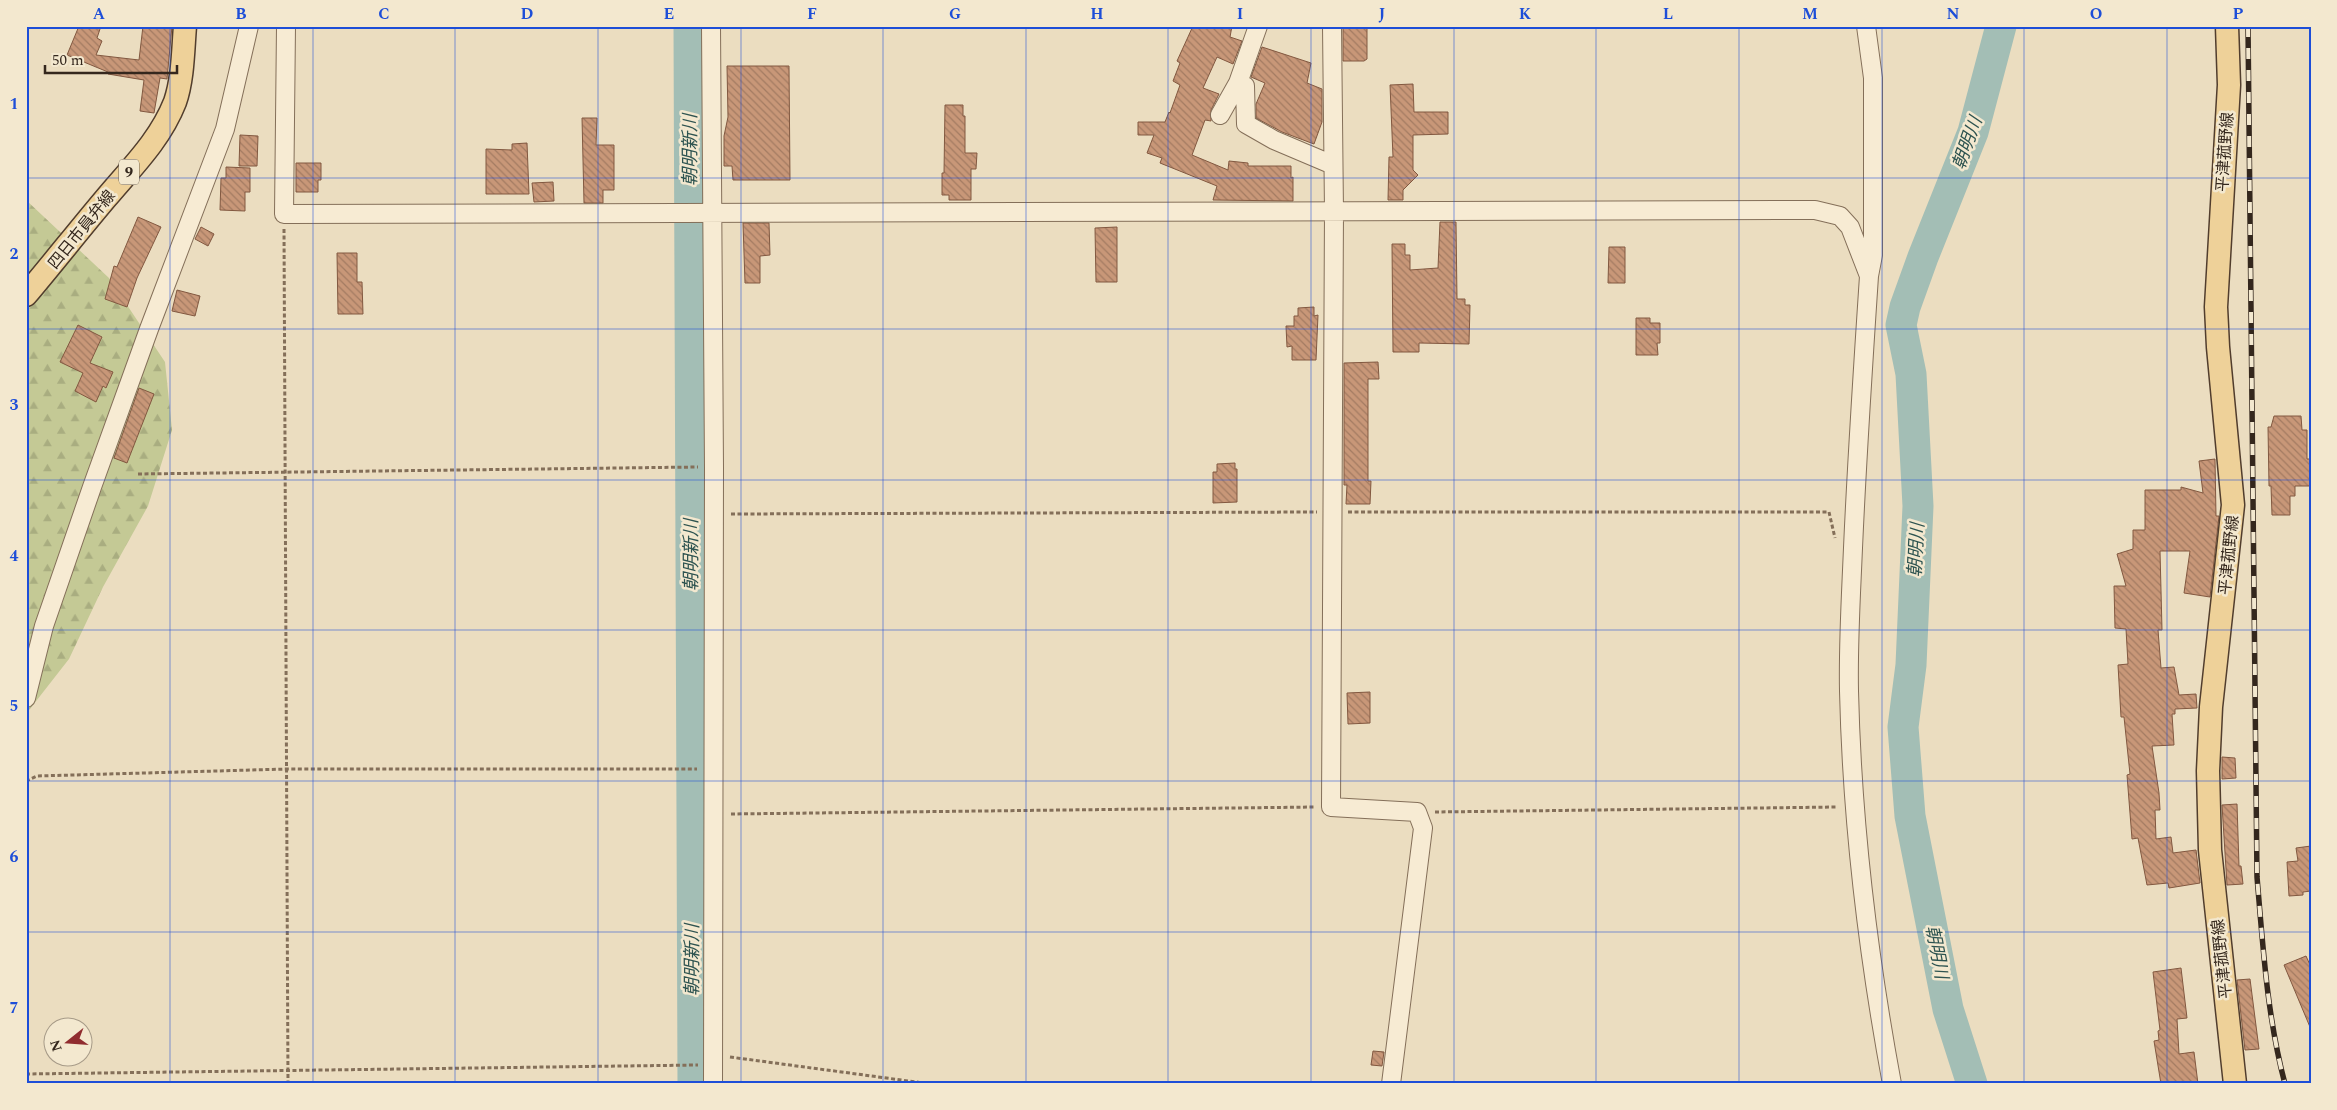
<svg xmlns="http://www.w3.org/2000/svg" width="2337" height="1110" font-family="Spectral,'Noto Sans JP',serif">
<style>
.forest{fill:url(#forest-firs)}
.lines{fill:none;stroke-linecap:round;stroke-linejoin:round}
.river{stroke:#a3beb5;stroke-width:31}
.building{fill:url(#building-back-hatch);stroke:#825840}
.minor-casing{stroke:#846f59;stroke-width:20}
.major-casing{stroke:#513d2d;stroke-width:25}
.path{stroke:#846f59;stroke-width:3;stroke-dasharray:4 2.5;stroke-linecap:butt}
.minor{stroke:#f7ebd3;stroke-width:18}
.major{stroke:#eed199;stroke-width:22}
.rail-casing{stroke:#34271d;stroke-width:5.5}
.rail{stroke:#f3e8cf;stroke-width:4;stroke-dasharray:11;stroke-linecap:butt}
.grid{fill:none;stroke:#1d4ed8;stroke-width:1;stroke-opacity:0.55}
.labels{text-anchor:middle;stroke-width:5;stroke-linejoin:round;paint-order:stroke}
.shield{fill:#f3e8cf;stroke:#6d6152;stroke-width:1}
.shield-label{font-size:15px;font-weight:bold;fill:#34271d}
.street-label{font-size:16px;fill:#34271d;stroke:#f3e8cf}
.water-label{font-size:18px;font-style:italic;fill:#2d5350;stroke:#f3e8cf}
.neatline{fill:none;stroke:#1d4ed8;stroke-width:2}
.grid-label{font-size:16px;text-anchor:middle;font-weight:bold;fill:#1d4ed8}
</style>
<defs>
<pattern id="forest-firs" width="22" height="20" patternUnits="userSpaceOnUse" patternTransform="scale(1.25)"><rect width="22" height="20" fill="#c4c995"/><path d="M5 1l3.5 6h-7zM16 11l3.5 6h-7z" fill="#a9ad80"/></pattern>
<pattern id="building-back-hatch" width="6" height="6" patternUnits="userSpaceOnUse" patternTransform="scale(1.25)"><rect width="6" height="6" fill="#c89778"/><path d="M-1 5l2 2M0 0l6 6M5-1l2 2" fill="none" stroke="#a37b62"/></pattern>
</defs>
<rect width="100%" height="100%" fill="#ebddc0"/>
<path class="forest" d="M26,200L109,278L165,362L172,430L148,506L103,587L69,659L26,714Z"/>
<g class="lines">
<path class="river" d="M689,26L693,1084
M1972,1084L1948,1009L1910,816L1903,727L1911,665L1918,506L1911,374L1901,325L1905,307L1923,257L1973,132L2001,26"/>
</g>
<path class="building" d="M79,26H101L97,38L102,41L96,55L139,60L143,26H172L167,79L160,78L154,113L140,111L144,80L108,74V72L67,55Z
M1193,26H1232L1230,37L1242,41L1233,64L1217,57L1203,88L1219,94L1211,110V121L1205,120L1192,155L1228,170L1229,161L1248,163V166H1291V178L1293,177V201L1213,200L1217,186L1160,163L1162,158L1147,153L1154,135H1138V122H1165L1169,112L1170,113L1180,85L1173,81L1180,63L1177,61Z
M1343,26H1367V59L1364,61H1343Z
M1262,47L1311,63L1307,83L1322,89V122L1314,144L1282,132L1256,118V104L1265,83L1251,77Z
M727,66H789L790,180H733L732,166H724V136L728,117Z
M1413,84L1414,112H1448V134L1413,135V170L1418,175L1403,190V200H1388L1389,157H1393L1390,85Z
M945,105H963V116H965V153H977L976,169H971V200H949V195H942V173H944Z
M582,118H597L596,145H614V190H603V203H584Z
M240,135L258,136L257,166H239Z
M527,143L529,194H486V149L512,150V144Z
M296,163H321V180H318V192H296Z
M226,167L250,168V192H245V211L220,210L221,178H226Z
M553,182L554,201L534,202L532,183Z
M138,217L161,227L137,278L127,307L105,299L114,266L117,267Z
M1440,222H1456L1457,299H1465V305H1470L1469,344L1419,343V352H1393L1392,244H1405V255H1410V270L1438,268Z
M743,223H769L770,255L760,256V283H745Z
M201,227L214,234L208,246L195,239Z
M1117,227V282H1096L1095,228Z
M1609,247H1625V283H1608Z
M337,253H357V282H362L363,314H338Z
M177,290L200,296L195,316L172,311Z
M1314,307V316L1318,315L1316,360H1292V346L1287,347L1286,326H1294V316H1298V308Z
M1636,318H1650V323H1660V343H1657L1658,355H1636Z
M78,325L102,337L90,363L113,372L106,388L103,386L96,402L75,391L83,373L60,362Z
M1378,362L1379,379H1368V481H1371L1370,504H1346L1347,485H1344V363Z
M139,388L154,394L127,463L114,458Z
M2274,416H2301L2302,430H2307V459H2311V486H2295V496H2290V515H2272L2271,486H2269L2268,427H2271Z
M2215,459L2216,516H2219L2210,597L2184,593L2190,551H2160L2162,630H2158L2161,668L2174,667L2179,695L2196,694L2197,708L2175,709V714H2172L2174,745L2152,746L2159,793L2160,810H2155L2156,839L2171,837L2173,853L2196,850L2200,883L2169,888L2168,883L2147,885L2138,838L2132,839L2127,775L2130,774L2124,717H2121L2118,665L2128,664L2126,629L2115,628L2114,586H2126L2117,554L2133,549V530H2145V490H2181V487L2203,493L2199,461Z
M1235,463V469H1237V502L1213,503V472H1217V464Z
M1370,692V723L1348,724L1347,693Z
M2222,757L2235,758L2236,778L2222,779Z
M2237,804L2239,866H2241L2243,884L2227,885L2222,805Z
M2311,846V891L2303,892V895L2289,896L2287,862L2298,861L2296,848Z
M2306,956L2311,967L2310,1027L2284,965Z
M2181,968L2187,1018L2177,1019L2179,1054L2194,1052L2198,1084H2161L2154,1041L2159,1040L2158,1031L2160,1030L2153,972Z
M2250,979L2259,1049L2245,1050L2237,980Z
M1373,1051L1384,1052L1382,1066L1371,1065Z"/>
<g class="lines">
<g class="minor-casing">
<path id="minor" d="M286,26L284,214L1815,210L1840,216L1850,227L1869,276
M711,26L714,467L713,1084
M1332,26L1334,212L1331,807L1417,812L1423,828L1391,1084
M1866,26L1873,78V255L1869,276C1863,366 1857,457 1853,548C1851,596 1848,643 1849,691C1852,822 1868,955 1892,1084
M1238,83L1245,86L1246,124L1274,140L1333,165
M1220,115L1238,83L1258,26
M26,698L44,626L92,487L149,329L225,129L249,26"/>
</g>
<g class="major-casing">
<path id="major" d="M2227,26L2229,85L2216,307L2218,347L2233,505L2211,707L2208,771L2210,850L2235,1084
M26,295C53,263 79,230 106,198C132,167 160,140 175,102C183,79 183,50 185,26"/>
</g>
<path class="path" d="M284,229L288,1084
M138,474L698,467
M1348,512H1829L1835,538
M731,514L1317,512
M26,781L37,776L287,769H697
M1435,812L1837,807
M731,814L1315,807
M730,1057L931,1084
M26,1074L698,1065"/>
<use href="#minor" class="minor"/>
<use href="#major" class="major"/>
<g class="rail-casing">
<path id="rail" d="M2248,26L2257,877C2263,947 2267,1016 2285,1084"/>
</g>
<use href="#rail" class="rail"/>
</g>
<path class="grid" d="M170,26V1084M313,26V1084M455,26V1084M598,26V1084M741,26V1084M883,26V1084M1026,26V1084M1168,26V1084M1311,26V1084M1454,26V1084M1596,26V1084M1739,26V1084M1882,26V1084M2024,26V1084M2167,26V1084M26,178H2311M26,329H2311M26,480H2311M26,630H2311M26,781H2311M26,932H2311"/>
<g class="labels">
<rect class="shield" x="119" y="159.5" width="20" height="25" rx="4"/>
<g class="shield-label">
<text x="129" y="177">9</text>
</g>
<g class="street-label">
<text transform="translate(2224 152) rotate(-86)" y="6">平津菰野線</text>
<text transform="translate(81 229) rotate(-51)" y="6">四日市員弁線</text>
<text transform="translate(2228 555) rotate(-84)" y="6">平津菰野線</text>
<text transform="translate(2221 959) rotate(-96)" y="6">平津菰野線</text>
</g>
<g class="water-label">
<text transform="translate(1967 143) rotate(-70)" y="6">朝明川</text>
<text transform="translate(690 150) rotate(-90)" y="6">朝明新川</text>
<text transform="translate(1916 550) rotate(-87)" y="6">朝明川</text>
<text transform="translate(691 555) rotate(-90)" y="6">朝明新川</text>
<text transform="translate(1937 952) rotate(79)" y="6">朝明川</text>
<text transform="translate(692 960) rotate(-90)" y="6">朝明新川</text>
</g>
</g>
<rect width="2337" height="1110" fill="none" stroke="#f3e8cf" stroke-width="55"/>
<g transform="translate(68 1042) rotate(253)"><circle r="24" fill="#f3e8cf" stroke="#a79b88"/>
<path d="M0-4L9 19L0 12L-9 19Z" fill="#902c2f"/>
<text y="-8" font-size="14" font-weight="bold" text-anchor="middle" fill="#34271d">N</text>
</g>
<path d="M45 65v8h132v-8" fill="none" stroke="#34271d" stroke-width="2.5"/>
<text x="52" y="65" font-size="15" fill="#34271d" stroke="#f3e8cf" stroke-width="4" paint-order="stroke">50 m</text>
<rect x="28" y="28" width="2282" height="1054" class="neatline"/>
<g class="grid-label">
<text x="99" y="19">A</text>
<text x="241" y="19">B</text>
<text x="384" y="19">C</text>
<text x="527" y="19">D</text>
<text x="669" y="19">E</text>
<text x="812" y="19">F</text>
<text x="955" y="19">G</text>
<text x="1097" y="19">H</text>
<text x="1240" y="19">I</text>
<text x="1382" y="19">J</text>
<text x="1525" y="19">K</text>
<text x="1668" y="19">L</text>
<text x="1810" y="19">M</text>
<text x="1953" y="19">N</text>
<text x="2096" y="19">O</text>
<text x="2238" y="19">P</text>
<text x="14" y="109">1</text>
<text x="14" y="259">2</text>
<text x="14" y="410">3</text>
<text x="14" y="561">4</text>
<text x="14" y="711">5</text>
<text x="14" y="862">6</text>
<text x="14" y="1013">7</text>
</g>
</svg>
